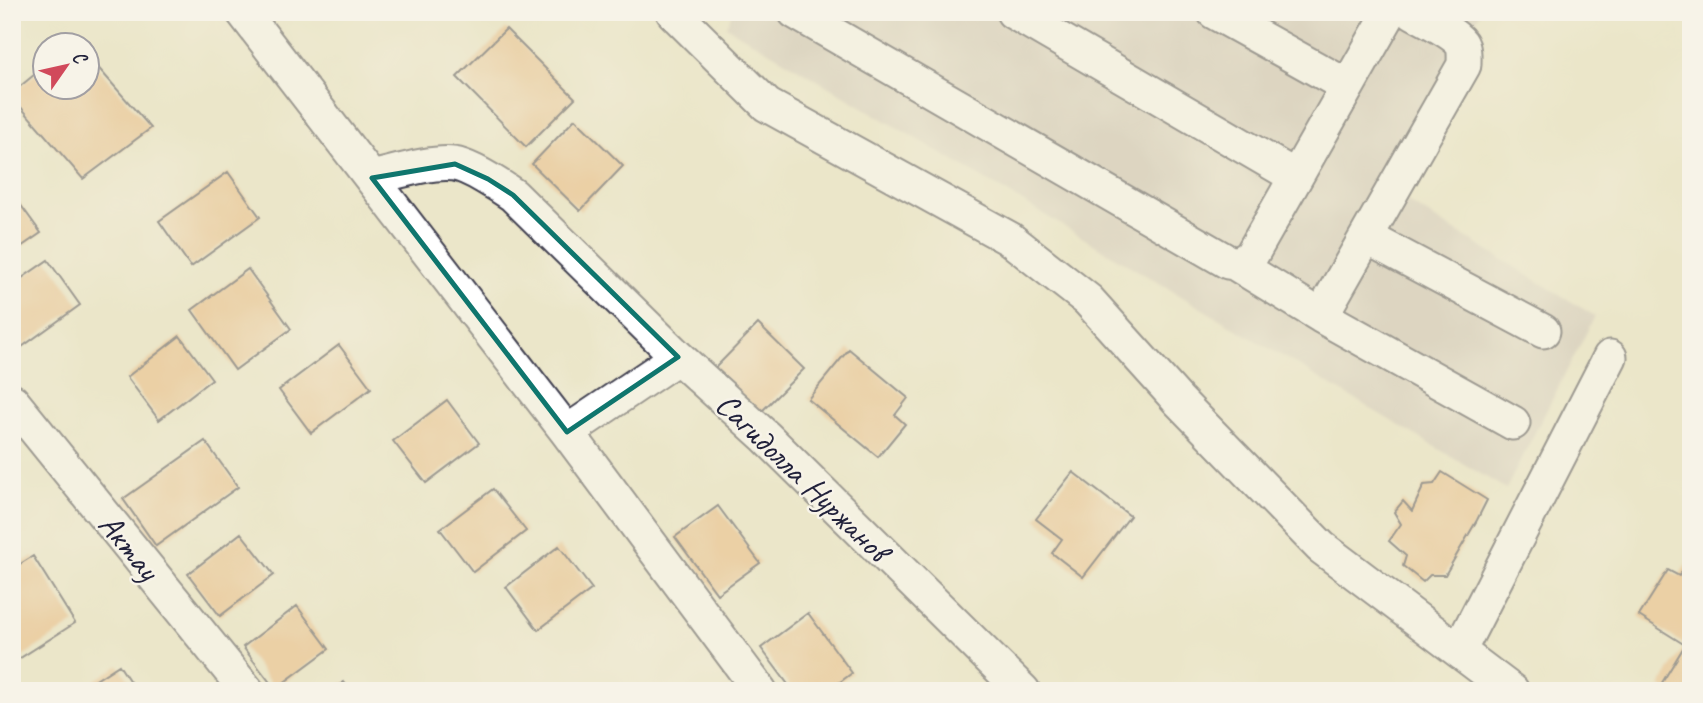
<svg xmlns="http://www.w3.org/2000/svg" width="1703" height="703" font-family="Caveat,sans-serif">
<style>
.industrial{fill:#ccc2b9}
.building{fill:#eab57a}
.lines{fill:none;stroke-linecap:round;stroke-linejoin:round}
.minor-casing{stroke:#403f50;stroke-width:37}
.minor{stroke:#fff;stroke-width:33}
.marked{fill:none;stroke:#0f766e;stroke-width:5;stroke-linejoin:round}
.labels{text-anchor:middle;stroke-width:5;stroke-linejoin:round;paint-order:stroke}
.street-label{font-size:33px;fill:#22223b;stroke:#f7f3e8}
</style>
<rect width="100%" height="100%" fill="#f7f3e8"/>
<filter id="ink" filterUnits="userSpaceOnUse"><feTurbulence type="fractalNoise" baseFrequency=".0143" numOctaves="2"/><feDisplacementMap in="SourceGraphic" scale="14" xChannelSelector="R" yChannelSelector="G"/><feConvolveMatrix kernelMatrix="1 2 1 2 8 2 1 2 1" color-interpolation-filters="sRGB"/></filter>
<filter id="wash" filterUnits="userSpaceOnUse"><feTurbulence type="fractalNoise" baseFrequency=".00686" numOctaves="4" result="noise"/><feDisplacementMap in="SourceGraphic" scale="28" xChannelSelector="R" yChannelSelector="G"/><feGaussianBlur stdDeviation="1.57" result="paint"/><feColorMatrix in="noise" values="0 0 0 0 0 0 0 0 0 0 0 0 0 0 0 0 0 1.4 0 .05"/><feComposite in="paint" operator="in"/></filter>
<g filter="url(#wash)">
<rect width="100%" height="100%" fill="#ebe6c9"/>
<path class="industrial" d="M733,12H1480L1391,192L1595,316L1506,489L726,26Z"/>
<g id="blocks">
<path class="building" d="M506,29L575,98L526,147L457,77Z
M88,56L151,128L83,179L12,97V93L46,65V88H88Z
M575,119L623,166L580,211L532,164Z
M228,172L260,217L191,267L159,221Z
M12,193L41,233L12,253Z
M48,260L80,305L12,354V285Z
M248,269L291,329L235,370L192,310Z
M758,324L804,369L760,413L715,368Z
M180,336L212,379L159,420L127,377Z
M339,345L371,388L311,433L279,390Z
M849,349L908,398L895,415L905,424L878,457L808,399Z
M447,400L479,443L426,483L393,441Z
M205,441L238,487L156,546L123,499Z
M1073,472L1130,516L1083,577L1052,553L1062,539L1036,519Z
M1442,472L1487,500L1477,520L1445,575H1430L1423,582L1403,566L1406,556L1389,541L1401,524L1394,512L1403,501L1412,511L1424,485L1434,484Z
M493,489L526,531L473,572L440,529Z
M718,506L760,563L717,594L675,537Z
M241,533L274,575L220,616L188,574Z
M559,546L592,589L538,630L506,587Z
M33,556L75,623L17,660L12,652V569Z
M1691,557V691H1667L1660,686L1685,645L1639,616L1668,570L1679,576Z
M297,606L329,649L275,689L243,647Z
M808,613L852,673L828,691H793L761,648Z
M119,665L136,691H79Z
M344,682L351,691H332Z"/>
</g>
</g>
<g filter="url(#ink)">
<use href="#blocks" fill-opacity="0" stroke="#403f50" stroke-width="2"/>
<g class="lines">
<g class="minor-casing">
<path id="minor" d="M243,12L567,432L760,691
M673,12L767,105L1010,239L1088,300L1178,400L1321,547L1512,691
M795,12L1228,262C1238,264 1243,262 1251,256L1390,12
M1013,12L1296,177
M1214,12L1347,86
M372,178C394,173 431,161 454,164C469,166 500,186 513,195L678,357
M1366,237L1543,331
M1236,264L1321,316L1513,423
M1321,316L1464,65C1464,58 1465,49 1461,43C1454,33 1424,18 1413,12
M12,401L247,691
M567,432L678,357L766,437L1023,691
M1459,651L1610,357"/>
</g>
<use href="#minor" class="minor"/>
</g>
</g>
<path d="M0 0H1703V703H0ZM455,164L488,179L513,195L678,357L567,432L372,178Z" fill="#ebe6c9" fill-opacity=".55" fill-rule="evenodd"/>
<path class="marked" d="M455,164L488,179L513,195L678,357L567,432L372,178Z"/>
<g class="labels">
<g class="street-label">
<text transform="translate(803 476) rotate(44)" y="12">Сагидолла Нуржанов</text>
<text transform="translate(130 546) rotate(51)" y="12">Актау</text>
</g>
</g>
<rect width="1703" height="703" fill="none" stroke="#f7f3e8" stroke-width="42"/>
<g transform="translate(66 66) rotate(56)"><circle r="33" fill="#f7f3e8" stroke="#a29fa3" stroke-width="2"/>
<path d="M0-5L12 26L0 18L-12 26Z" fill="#d1495b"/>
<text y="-10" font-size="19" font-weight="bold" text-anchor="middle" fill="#22223b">С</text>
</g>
</svg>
